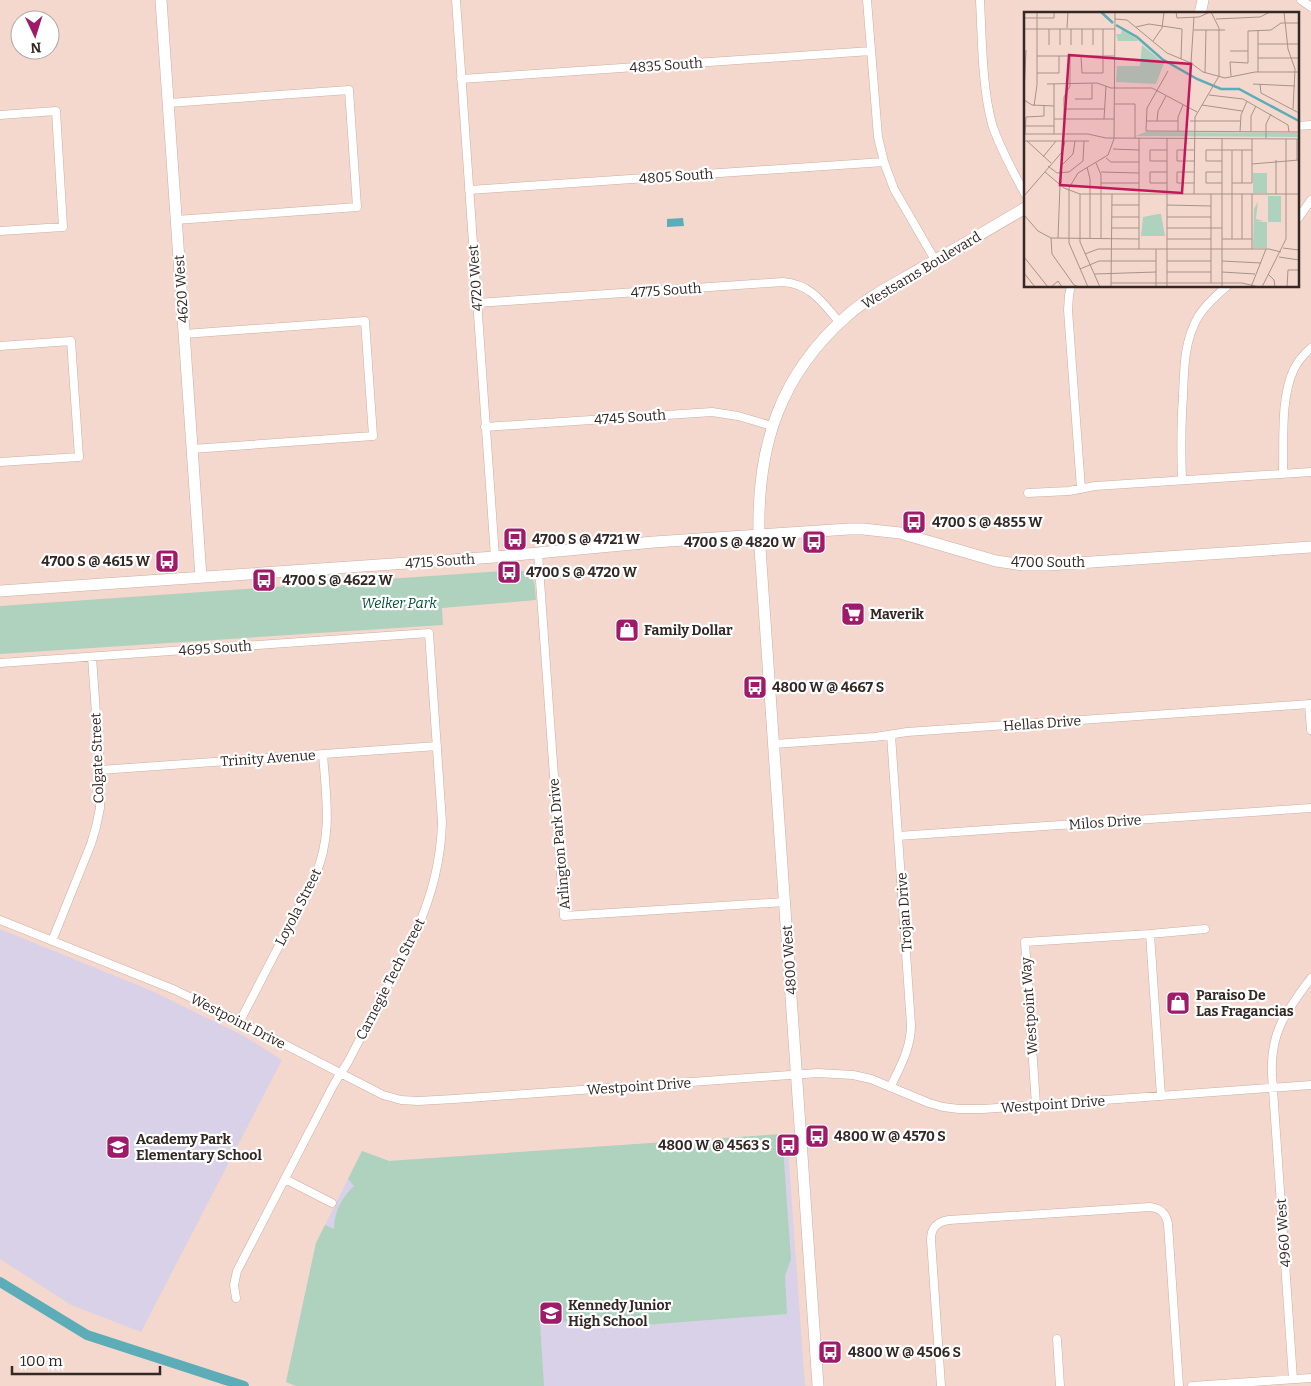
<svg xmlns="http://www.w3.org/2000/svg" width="1311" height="1386" font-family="Bitter,serif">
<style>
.education{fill:#d8d1e7}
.green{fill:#aed2bd}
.water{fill:#5cadb7}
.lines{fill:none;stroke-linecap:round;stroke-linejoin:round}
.canal{stroke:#5cadb7;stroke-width:10}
.street-casing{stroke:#caaea3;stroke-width:9}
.secondary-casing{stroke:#caaea3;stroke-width:12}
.street{stroke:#fff;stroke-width:8}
.secondary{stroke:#fff;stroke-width:11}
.labels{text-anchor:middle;stroke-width:4.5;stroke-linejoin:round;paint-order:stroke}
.street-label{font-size:14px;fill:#332824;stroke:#fff}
.poi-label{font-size:14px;font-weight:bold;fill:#332824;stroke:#fff;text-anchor:start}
.park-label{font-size:14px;font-style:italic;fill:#005132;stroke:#fff}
.inset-river{fill:none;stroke:#5cadb7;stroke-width:2.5}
.inset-road{fill:none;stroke:#a79289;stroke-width:1}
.view{fill:#c2185b;fill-opacity:0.15;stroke:#c2185b;stroke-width:2.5}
.inset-edge{fill:none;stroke:#332824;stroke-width:2.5}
</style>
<rect width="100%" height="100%" fill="#f5d8cd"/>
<path class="education" d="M0,929L152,991L244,1036L282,1060L141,1332L71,1305L0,1259Z
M787,1134L805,1386H296L286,1382L316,1243L362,1151L389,1161Z"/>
<path class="green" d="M517,570C536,571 535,585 536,600L442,608L443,625L0,654V606Z
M782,1134L791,1259L785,1276L787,1314L605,1328L603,1326L602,1319L540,1323L544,1386H296L286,1382L316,1243L325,1225L334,1229C334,1212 342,1197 354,1186L348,1179L362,1151L389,1161Z"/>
<path class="water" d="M683,218L684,226L667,227V219Z"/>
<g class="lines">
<path class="canal" d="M0,1282L87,1335L244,1386"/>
<g class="street-casing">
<path id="street" d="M456,0L495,557
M867,0L878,137L884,162L894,189L935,260
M980,0C982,39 982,87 992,124C1000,149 1013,171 1025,194
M1301,0L1311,7
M461,79L871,51
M169,103L349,90L357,207L176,220
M0,115L56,111L63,227L0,231
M1297,126L1311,125
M469,190L884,162
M1297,220L1311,200
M1071,286L1069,295L1068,310L1081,489
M477,303L783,282C811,284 823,303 840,323
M184,334L365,321L373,436L192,449
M0,346L71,341L79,457L0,462
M485,427L712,412L738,416L772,426
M1283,474C1284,442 1280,398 1294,369C1298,361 1304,354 1311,348
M1182,480C1181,452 1181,424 1183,396C1184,369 1184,341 1198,317C1205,305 1217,295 1227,286
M1028,493L1069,491L1095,486L1311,472
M538,553L564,916L785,902
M0,663L429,633L442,822C441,860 432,896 416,931L348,1062L334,1084L237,1271L234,1285L236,1298
M1309,704L1311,730
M774,744L875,737L907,732L1311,704
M100,770L437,746
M898,836L1311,808
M0,920L175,990L231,1017L383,1095L401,1100L418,1101L454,1099L818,1073L853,1075L871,1079L929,1103L943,1107L959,1109H983L1311,1085
M1150,934L1161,1096
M52,941L91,844L96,827L100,808V770L92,657
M240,1021L315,876C333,835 326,797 323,754
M891,1086C900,1067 911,1048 911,1025L891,735
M1036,1105L1025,942L1150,934L1205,929
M285,1179L332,1203
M1057,1339L1060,1386
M1293,1379L1272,1075C1270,1031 1286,1012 1311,978
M941,1386L931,1240C931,1228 936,1222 949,1220L1150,1207C1161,1208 1166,1213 1168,1224L1179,1386
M1192,1386L1311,1378"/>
</g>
<g class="secondary-casing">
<path id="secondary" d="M161,0L201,577
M1200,14L1203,0
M0,591L495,557L654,542L849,529H863L900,533L996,561L1024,565H1048L1311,547
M818,1386L759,534C757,445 780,374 849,314C870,296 896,283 920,269C955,249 990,229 1025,208"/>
</g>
<use href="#street" class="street"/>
<use href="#secondary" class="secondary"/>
</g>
<defs>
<g id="bus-square" transform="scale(1.25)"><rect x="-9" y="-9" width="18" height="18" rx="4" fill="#9f1b6a" stroke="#fff"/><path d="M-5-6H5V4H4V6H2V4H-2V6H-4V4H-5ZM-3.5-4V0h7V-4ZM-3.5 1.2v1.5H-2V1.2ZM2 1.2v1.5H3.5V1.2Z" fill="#fff"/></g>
<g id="supermarket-square" transform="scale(1.25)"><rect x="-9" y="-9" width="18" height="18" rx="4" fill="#9f1b6a" stroke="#fff"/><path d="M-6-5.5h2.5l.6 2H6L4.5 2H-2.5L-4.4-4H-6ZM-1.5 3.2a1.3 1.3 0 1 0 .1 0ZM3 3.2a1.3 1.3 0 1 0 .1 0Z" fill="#fff"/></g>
<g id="shop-square" transform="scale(1.25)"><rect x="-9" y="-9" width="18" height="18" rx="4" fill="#9f1b6a" stroke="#fff"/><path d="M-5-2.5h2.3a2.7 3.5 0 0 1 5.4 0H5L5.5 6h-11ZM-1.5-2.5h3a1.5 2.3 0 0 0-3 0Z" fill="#fff"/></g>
<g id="school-square" transform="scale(1.25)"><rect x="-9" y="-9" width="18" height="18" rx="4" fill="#9f1b6a" stroke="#fff"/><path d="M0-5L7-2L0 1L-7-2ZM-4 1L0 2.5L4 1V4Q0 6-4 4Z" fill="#fff"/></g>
</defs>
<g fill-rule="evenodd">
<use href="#bus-square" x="914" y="522"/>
<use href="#bus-square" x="515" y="539"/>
<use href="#bus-square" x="814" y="542"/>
<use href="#bus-square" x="167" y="561"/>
<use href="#bus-square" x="509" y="572"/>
<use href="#bus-square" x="264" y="580"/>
<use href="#supermarket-square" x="853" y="614"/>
<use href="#shop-square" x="627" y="630"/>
<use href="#bus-square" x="755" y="687"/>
<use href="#shop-square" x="1178" y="1003"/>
<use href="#bus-square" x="817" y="1136"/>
<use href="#bus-square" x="788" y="1145"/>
<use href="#school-square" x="118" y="1147"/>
<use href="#school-square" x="551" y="1313"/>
<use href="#bus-square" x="830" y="1352"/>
</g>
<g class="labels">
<g class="street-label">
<text transform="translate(666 65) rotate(-4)" y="5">4835 South</text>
<text transform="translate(676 176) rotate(-4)" y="5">4805 South</text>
<text transform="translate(921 270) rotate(-31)" y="5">Westsams Boulevard</text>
<text transform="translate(475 278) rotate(-94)" y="5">4720 West</text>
<text transform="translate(181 289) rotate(-94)" y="5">4620 West</text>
<text transform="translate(666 290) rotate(-4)" y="5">4775 South</text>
<text transform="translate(630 417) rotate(-4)" y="5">4745 South</text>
<text transform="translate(440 561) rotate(-4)" y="5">4715 South</text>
<text x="1048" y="567">4700 South</text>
<text transform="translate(215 648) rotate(-4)" y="5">4695 South</text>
<text transform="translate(1042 723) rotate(-4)" y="5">Hellas Drive</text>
<text transform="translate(97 758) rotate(-92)" y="5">Colgate Street</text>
<text transform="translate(268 758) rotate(-4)" y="5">Trinity Avenue</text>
<text transform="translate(1105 822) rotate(-4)" y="5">Milos Drive</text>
<text transform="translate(559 844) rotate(-95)" y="5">Arlington Park Drive</text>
<text transform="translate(298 907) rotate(-63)" y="5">Loyola Street</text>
<text transform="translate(904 912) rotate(-94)" y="5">Trojan Drive</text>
<text transform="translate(789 960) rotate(-94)" y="5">4800 West</text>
<text transform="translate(390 979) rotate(-63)" y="5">Carnegie Tech Street</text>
<text transform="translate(1029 1006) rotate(-94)" y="5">Westpoint Way</text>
<text transform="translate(238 1021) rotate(27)" y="5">Westpoint Drive</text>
<text transform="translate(639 1086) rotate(-4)" y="5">Westpoint Drive</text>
<text transform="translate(1053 1104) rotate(-4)" y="5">Westpoint Drive</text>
<text transform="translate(1283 1233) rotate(-94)" y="5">4960 West</text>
</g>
<g class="poi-label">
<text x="932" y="527">4700 S @ 4855 W</text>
<text x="532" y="544">4700 S @ 4721 W</text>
<text x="796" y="547" text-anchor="end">4700 S @ 4820 W</text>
<text x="150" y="566" text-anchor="end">4700 S @ 4615 W</text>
<text x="526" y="577">4700 S @ 4720 W</text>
<text x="282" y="585">4700 S @ 4622 W</text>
<text x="870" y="619">Maverik</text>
<text x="644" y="635">Family Dollar</text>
<text x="772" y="692">4800 W @ 4667 S</text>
<text x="1196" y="1000">Paraiso De<tspan x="1196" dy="16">Las Fragancias</tspan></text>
<text x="834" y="1141">4800 W @ 4570 S</text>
<text x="136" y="1144">Academy Park<tspan x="136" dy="16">Elementary School</tspan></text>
<text x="770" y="1150" text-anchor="end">4800 W @ 4563 S</text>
<text x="568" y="1310">Kennedy Junior<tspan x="568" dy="16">High School</tspan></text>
<text x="848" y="1357">4800 W @ 4506 S</text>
</g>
<g class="park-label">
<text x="399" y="608">Welker Park</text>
</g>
</g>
<g transform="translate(1024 12)">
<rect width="275" height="275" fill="#f5d8cd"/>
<path d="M98,17L113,27L114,29H94L92,22H97ZM118,33L140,51L132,72L92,70L93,54H116ZM121,120L273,121L275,125L112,124ZM229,161H243V181H229ZM244,184H257V210H244ZM234,189L232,207L240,209L232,210H243V236H229L230,197ZM134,202H137L141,224H117L119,205Z" fill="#aed2bd"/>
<path class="inset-river" d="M77,0L89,11M92,13L113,25L138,47L173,67L197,77H215L275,109"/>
<path class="inset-road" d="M152,0L153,6L175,5L186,0M260,0L264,37L271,57L269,97M0,6H30V0M91,7L103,8L143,41L167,51L179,60L201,66L231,60H275M192,7L236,5L246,0M112,15L125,12L158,17L157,47M43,16L44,0M0,17H91M25,17V33M47,17V33M58,17V33M170,18H201M129,29L138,16L140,0M234,32H275M36,33V17M69,33V17M206,39H224M13,44H91M57,44L58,61H79V17M234,46H275M167,51L170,5M144,59L123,96L122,119L275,120M234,60V18M13,61H35V44M181,61L182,18M207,64L206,50L224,51V19L247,18L257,11H275M23,72L73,71L87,76H128L173,100M30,72V122M229,72L271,74M236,72L237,81L275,101M0,82L2,38M185,83L219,87L264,113L265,120M51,87H68V72M0,88L8,93L30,94M91,92H111V126M178,93L218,99M10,94L13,73V0M40,97H80M30,107H90M40,107V85L46,74V44M80,107L82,74M123,109H154M133,109L134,99L142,84M166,109H216M2,114H30M154,119V105L159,93M227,119V104L232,94M216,120L217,103L223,89M0,122H64L82,126L275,127M1,122L2,105L20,104V94M242,126V112L247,102M90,127L91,0M273,127V148M0,129H65M3,129L27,151M89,137L115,138M143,138H126V149H143M19,145L32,129M82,146L87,150H115M170,149H153V138H170M198,149H182V138H228M72,151L77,163V226M228,152L275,148M24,154L33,161L45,160L59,149L60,129M63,155L66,167V226M21,160L40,176L56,182H275M77,160L115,161M36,161L37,154L49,142L51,129M77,171H115M143,171H126V160H143M170,171H153V160H170M198,171H182V160H198M208,171H228V127M218,171V138M56,182V230L76,275M170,182L171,105L195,64V16L187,0M218,182V227M228,182V237M252,182V148M0,184L39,139L41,129M88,193H115M143,193L187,194M0,203L14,219L27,226L115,227M88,205H115M143,205H187M88,216H115M143,216H198M275,217V182M27,226L28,242L50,273L55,275M34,226L36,173M143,227H187M198,227H228M208,227V138M259,236L275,238M115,237V126M61,242L74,237H245L257,240M0,245L24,275M255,245L275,248M143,249H187M198,249L237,251M56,257L75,249H132M143,260H187M198,260L231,262M0,261L11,275M71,262L132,260M244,262L250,268L251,275M87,271H218L235,275M187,271V182M27,275L34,269L38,275M64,275L45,231V176L54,161L84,143L90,127M87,275L88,182M132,275V237M143,275V126M198,275V126M227,275L242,237M238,275L262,227V127M263,275L264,258H275"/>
<path class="view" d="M45,43L167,52L158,181L36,173Z"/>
<rect width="275" height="275" class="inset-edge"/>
</g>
<g transform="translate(35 35) rotate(176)"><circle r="24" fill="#ffffff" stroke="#ada9a7"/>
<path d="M0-4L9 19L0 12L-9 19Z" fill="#9f1b6a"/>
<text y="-8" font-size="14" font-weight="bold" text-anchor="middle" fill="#332824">N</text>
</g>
<path d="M12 1366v8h148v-8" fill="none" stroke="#332824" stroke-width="2.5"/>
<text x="20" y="1366" font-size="15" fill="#332824" stroke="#ffffff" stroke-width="4" paint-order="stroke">100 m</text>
</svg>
